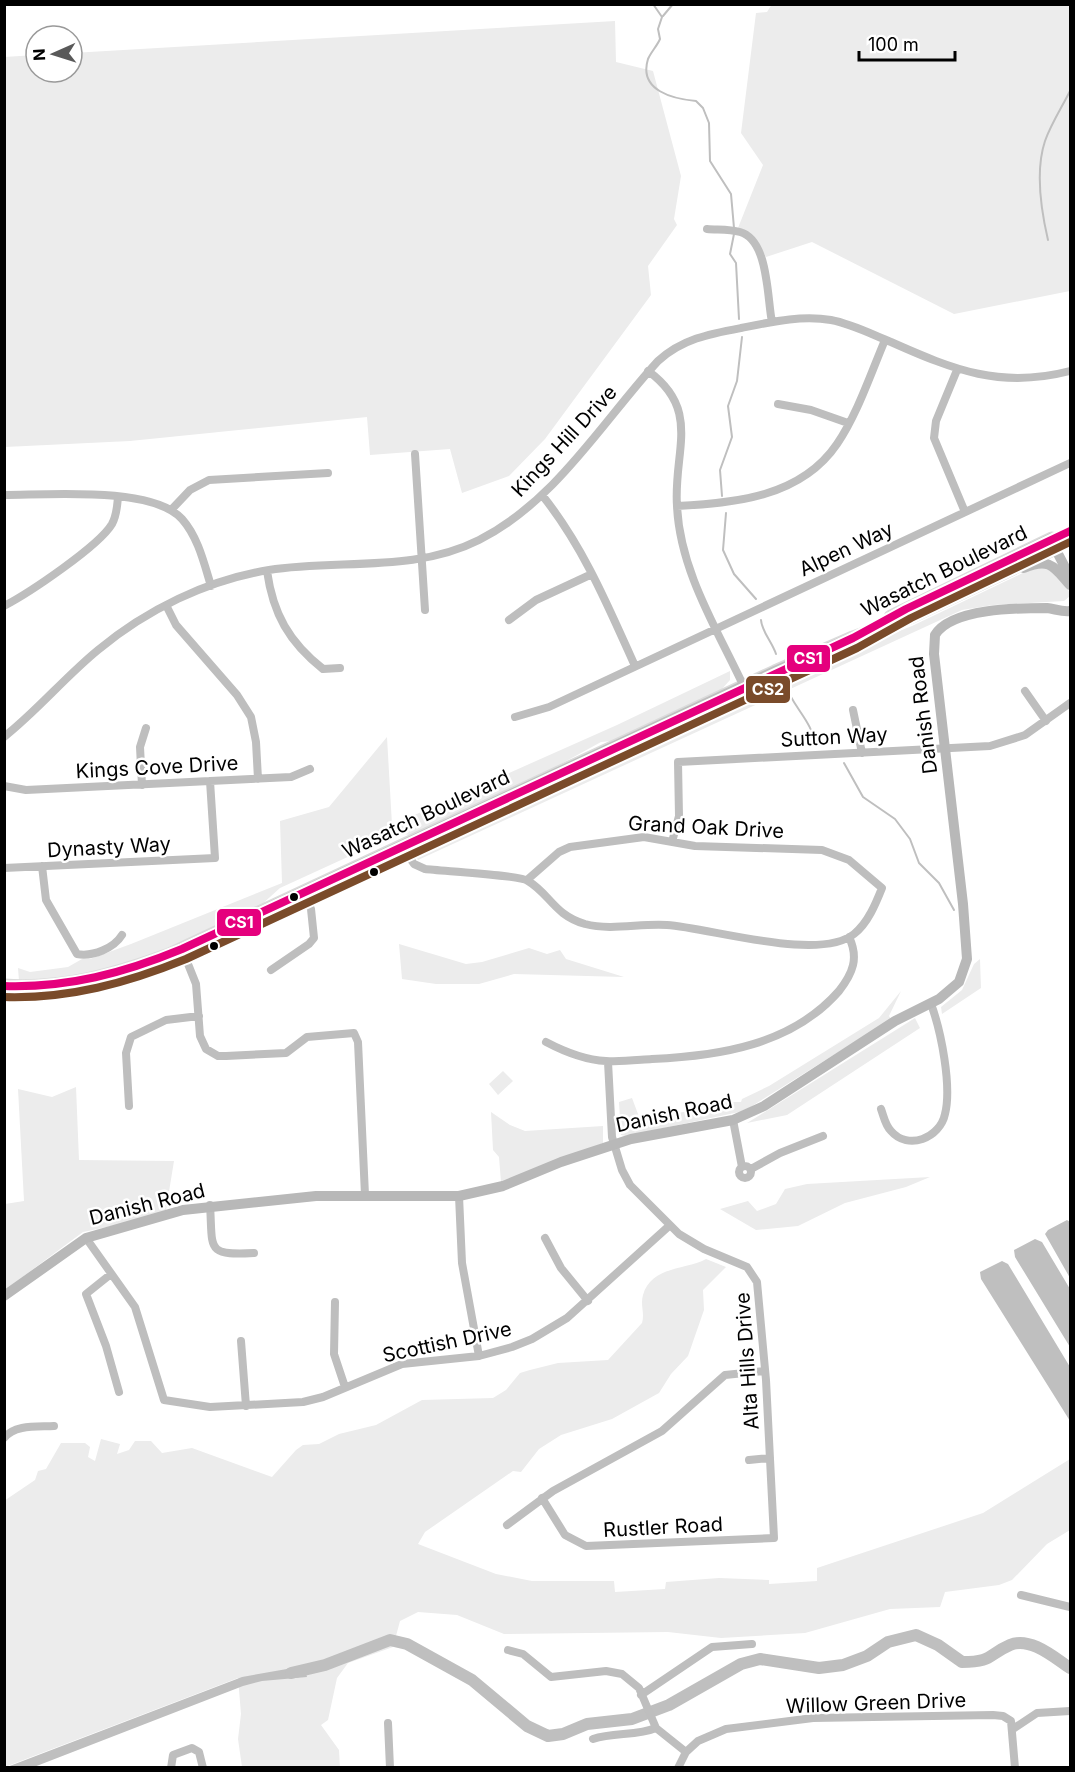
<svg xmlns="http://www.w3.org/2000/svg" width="1075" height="1772" font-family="Inter,sans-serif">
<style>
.green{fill:#ececec}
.water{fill:#bfbfbf}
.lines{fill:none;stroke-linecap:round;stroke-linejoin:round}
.stream{stroke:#bfbfbf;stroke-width:2}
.river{stroke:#bfbfbf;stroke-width:12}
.primary-casing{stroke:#dbdbdb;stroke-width:15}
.street{stroke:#bebebe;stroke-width:8}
.secondary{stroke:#b8b8b8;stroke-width:10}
.primary{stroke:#bebebe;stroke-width:12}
.bus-1-casing{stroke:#fff;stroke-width:12}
.bus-2-casing{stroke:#fff;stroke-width:12}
.bus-1{stroke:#e5007d;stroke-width:8}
.bus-2{stroke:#7a4b2a;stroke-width:8}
.bus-dot{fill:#000;stroke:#fff;stroke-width:2}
.labels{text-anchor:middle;stroke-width:5;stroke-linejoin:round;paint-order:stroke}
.street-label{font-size:20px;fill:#000;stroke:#fff}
.line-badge{stroke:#fff;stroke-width:2}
.badge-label{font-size:16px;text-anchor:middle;font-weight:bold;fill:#fff}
</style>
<rect width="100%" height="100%" fill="#fff"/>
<path class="green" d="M772,4L1070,5V291L954,314L812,242L766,257L755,238L738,228L763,165L741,133L756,13L767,12Z
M615,21L616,62L653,71L681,176L674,219L677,225L648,266L651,295L545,439L509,476L462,493L450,449L370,455L367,417L130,441L5,447L4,57L36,55V72H72V53Z
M1033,568H1048L1068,588L1070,596L1064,601L993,605L962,610L418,860L415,856L417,847L729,701L804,668L912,626Z
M730,671V680L721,690L611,741L601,742L539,776L413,836L400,833L280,888L260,906L151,955L108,970L54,980L19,981L18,968L30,972L68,967L82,959H90L131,944L282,883L280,821L329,807L387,737L392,825L617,725Z
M399,944L466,964L482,962L529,948L547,954L560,950L566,959L624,977L514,974L479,984H436L402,979Z
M980,959L981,988L942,1014L941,1007L962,990L974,964Z
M901,991L889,1016L891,1019L744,1111L626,1136L621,1135L619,1102L632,1098L641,1122L654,1119V1116L713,1108V1102H741L742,1099L769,1086L879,1018Z
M915,1018L920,1028L787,1115L747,1123Z
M503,1071L513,1081L498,1095L489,1084Z
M76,1087L79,1160L174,1161L166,1210L136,1221L83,1232L5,1290V1204L24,1201L18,1089L52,1097Z
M491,1112L510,1125L525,1131L603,1126V1143L501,1182L499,1157L493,1150Z
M930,1177L906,1187L845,1203L798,1226L756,1230L720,1209L748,1201L757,1211L776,1204L785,1189L807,1184Z
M706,1259L726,1267L703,1290L704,1310L688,1356L671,1374L659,1393L612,1419L561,1435L539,1449L521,1472L513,1471L425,1532L418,1544L496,1574L532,1581H614L615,1592L665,1589L666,1582L719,1578L769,1580V1584L817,1581V1568L983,1513L1070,1459V1530L1047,1544L1012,1580L999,1585L945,1592L940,1607L890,1609L805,1633L721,1638L668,1632L504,1634L457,1615L418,1612L400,1621L393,1647L348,1663L337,1678L328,1720L321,1725L339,1750L340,1768L242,1767L238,1739L241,1714L238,1678L5,1767L4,1501L35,1480L38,1471L46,1469L61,1443H85L90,1447L88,1457L95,1461L101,1439L120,1444L117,1454L129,1450L135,1441H151L162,1453L192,1448L272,1477L296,1450L303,1445L319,1444L339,1434L376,1425L422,1400L493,1398L506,1390L520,1373L530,1370L558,1363L608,1360L642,1323C645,1313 640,1305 643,1295C651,1266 686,1270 706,1259Z"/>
<path class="water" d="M1067,1220L1070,1222V1278L1045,1234L1048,1230Z
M1035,1239L1042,1242L1070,1289V1347L1015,1257L1014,1250Z
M1002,1261L1008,1264L1070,1367V1421L981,1279L980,1272Z
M304,1666L307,1677L262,1681L243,1686L34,1767H7L242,1677Z"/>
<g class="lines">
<path class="stream" d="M653,4L662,17L658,29L660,39C657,46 651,52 648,59C638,91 674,99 696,101L703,108L709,123L710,161L731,194L734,228
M663,16L673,4
M734,234L730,254L736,263L739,319
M1048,240C1041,210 1035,171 1045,141C1051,124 1062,107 1070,91
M722,496L720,470L732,437L728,406L737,381L742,337
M726,513L723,550L734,574L756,599
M761,620C762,632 772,642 776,654
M785,684C793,708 813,721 815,746
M844,763L863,797L895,819L910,839L919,863L939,883L954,910"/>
<path class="river" d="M291,1673L325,1665L390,1640L407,1644L472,1680L527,1726L548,1736L563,1734L587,1724L632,1719L669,1705L741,1664L760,1659L819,1668L843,1665L867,1656L888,1642L916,1635L938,1645L962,1662C993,1662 987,1655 1010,1645C1030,1636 1055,1658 1070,1668"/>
<g class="primary-casing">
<path id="primary" d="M891,617L1052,539
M4,986C63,990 115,975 169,955L775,672L853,638L910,617L1055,548"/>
</g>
<path class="street" d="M707,229C717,230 729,229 740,232C769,240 767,299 772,322
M957,370L936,421L934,438L965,512
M648,371C702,410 673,452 677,506C680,571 717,629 744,687
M778,404L811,410L848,423
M415,454L425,610
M4,495C48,495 152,486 182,519C198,537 204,563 211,586
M542,495C583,546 608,606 635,666
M677,506C735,503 801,497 837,444C857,415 871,373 885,340
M172,509L190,490L209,480L328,473
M267,571C273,614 289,642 323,669L340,668
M166,605L176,625L237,695L251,717L256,742L258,779
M4,606C29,593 99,546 112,524C117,515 117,506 118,497
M509,620L536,600L592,574
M1025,691L1046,721
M853,710L862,753
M515,717L549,707L1070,463
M4,737C38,710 65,677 98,650C146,610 207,580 269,570C339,559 414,573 479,540C556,501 602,422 658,361C682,339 709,334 741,328C771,322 801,315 831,320C852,324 871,334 891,342C954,370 1001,389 1070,371
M142,785L140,747L146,728
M4,786L26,790L291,777L310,769
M672,842L679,816L678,762L990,746L1025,735L1070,703
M402,847L414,864L425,869C440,871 520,875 528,881C550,894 554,915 585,924C612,931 640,923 667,925C711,928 819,962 854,934C868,923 876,903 882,888L849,860L822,850L695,846L644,837L570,847L559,852L527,880
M42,866L46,900L77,954C93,957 114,948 122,935
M4,868L215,858L210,781
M182,949L196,984L200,1036L206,1049L218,1056H226L286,1053L307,1037L354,1033L358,1042L365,1195
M271,970L309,944L314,938L311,909L304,893
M546,1042C565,1052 584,1060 606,1061C621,1062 637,1060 652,1059C719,1056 792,1045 839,991C853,973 859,958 849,937
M129,1106L126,1053L131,1037L166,1020L199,1016
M881,1109C884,1117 885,1125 891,1131C908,1151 940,1138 945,1114C952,1086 941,1031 931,1004
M733,1120L742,1167
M739 1172a6 6 0 1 1 12 0a6 6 0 1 1-12 0Z
M751,1169L780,1153L823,1136
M459,1196L462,1263L479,1356
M210,1205C213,1249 205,1256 254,1253
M86,1238L135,1307L164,1400L210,1407L303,1402L323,1397L402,1364L479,1356L512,1347L532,1339L567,1318L669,1226
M545,1238L561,1268L588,1301
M111,1274L86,1294L106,1346L119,1392
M335,1302L334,1354L345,1387
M241,1341L246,1406
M4,1438C15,1424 38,1427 54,1426
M749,1460L770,1458
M542,1498L565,1535L586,1546L774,1538L766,1380L757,1282L747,1267L704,1249L679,1234L630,1185L622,1170L612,1137L608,1062
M507,1525L553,1491L662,1431L725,1375L765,1371
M1021,1595L1070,1607
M508,1650L523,1654L551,1677L606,1671L622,1674L639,1688L656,1728L686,1752
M641,1695L712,1647L752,1644
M388,1723L390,1768
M1013,1729L1037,1713L1070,1711
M593,1739C613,1732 637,1736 656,1728
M171,1768L173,1755L192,1748L199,1752L203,1768
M678,1768L686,1752L698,1741L726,1729L813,1718L993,1715L1003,1716L1011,1721L1015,1768"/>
<path class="secondary" d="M1052,539L1070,531
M1024,568C1050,557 1054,567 1070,585
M1069,575L1055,548L1070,541
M4,1296L86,1238L183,1210L316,1196H459L503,1186L561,1162L631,1139L733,1120L764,1106L895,1021L939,999L959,982L967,959L963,904L934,654L935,635C951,608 1019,608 1047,608C1055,609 1062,612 1070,611"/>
<use href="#primary" class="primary"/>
<g class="bus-1-casing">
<path id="bus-1" d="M4,986C68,988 124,973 182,949L853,638L906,609L1070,531"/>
</g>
<g class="bus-2-casing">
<path id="bus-2" d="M4,997C69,999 127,983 186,959L857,648L911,618L1070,542"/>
</g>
<use href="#bus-1" class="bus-1"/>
<use href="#bus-2" class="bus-2"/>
</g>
<g class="bus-dot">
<circle cx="374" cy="872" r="5"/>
<circle cx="294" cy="897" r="5"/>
<circle cx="214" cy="946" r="5"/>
</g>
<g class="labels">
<g class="street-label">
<text transform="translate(564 441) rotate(-47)" y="7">Kings Hill Drive</text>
<text transform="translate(846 549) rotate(-25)" y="7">Alpen Way</text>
<text transform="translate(944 571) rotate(-26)" y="7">Wasatch Boulevard</text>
<text transform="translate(923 715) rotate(-97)" y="7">Danish Road</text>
<text transform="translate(834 737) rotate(-3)" y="7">Sutton Way</text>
<text transform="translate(157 767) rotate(-3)" y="7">Kings Cove Drive</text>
<text transform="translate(426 814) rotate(-25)" y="7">Wasatch Boulevard</text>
<text transform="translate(706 827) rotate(3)" y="7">Grand Oak Drive</text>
<text transform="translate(109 847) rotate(-3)" y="7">Dynasty Way</text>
<text transform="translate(674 1113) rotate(-12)" y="7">Danish Road</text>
<text transform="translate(147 1204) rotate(-14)" y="7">Danish Road</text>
<text transform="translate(447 1342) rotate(-12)" y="7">Scottish Drive</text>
<text transform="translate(747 1361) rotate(-94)" y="7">Alta Hills Drive</text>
<text transform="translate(663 1527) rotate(-3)" y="7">Rustler Road</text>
<text transform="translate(876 1703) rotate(-2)" y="7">Willow Green Drive</text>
</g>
</g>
<g class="line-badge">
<rect x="786" y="644" width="45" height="29" rx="6" fill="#e5007d"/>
<rect x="745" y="675" width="46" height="29" rx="6" fill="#7a4b2a"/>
<rect x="216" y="908" width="46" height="29" rx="6" fill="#e5007d"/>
</g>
<g class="badge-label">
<text x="808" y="664">CS1</text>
<text x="768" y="695">CS2</text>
<text x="239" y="928">CS1</text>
</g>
<rect width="1075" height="1772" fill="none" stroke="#000000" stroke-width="12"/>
<g transform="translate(54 54) rotate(267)"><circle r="28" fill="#ffffff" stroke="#999999" stroke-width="1.5"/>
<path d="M0-4.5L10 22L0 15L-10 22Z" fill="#595959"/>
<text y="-9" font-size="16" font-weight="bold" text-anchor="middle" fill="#000000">N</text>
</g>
<path d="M859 51v9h96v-9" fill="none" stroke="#000000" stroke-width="3"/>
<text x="868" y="51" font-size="18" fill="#000000" stroke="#ffffff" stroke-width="4.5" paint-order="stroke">100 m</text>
</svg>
